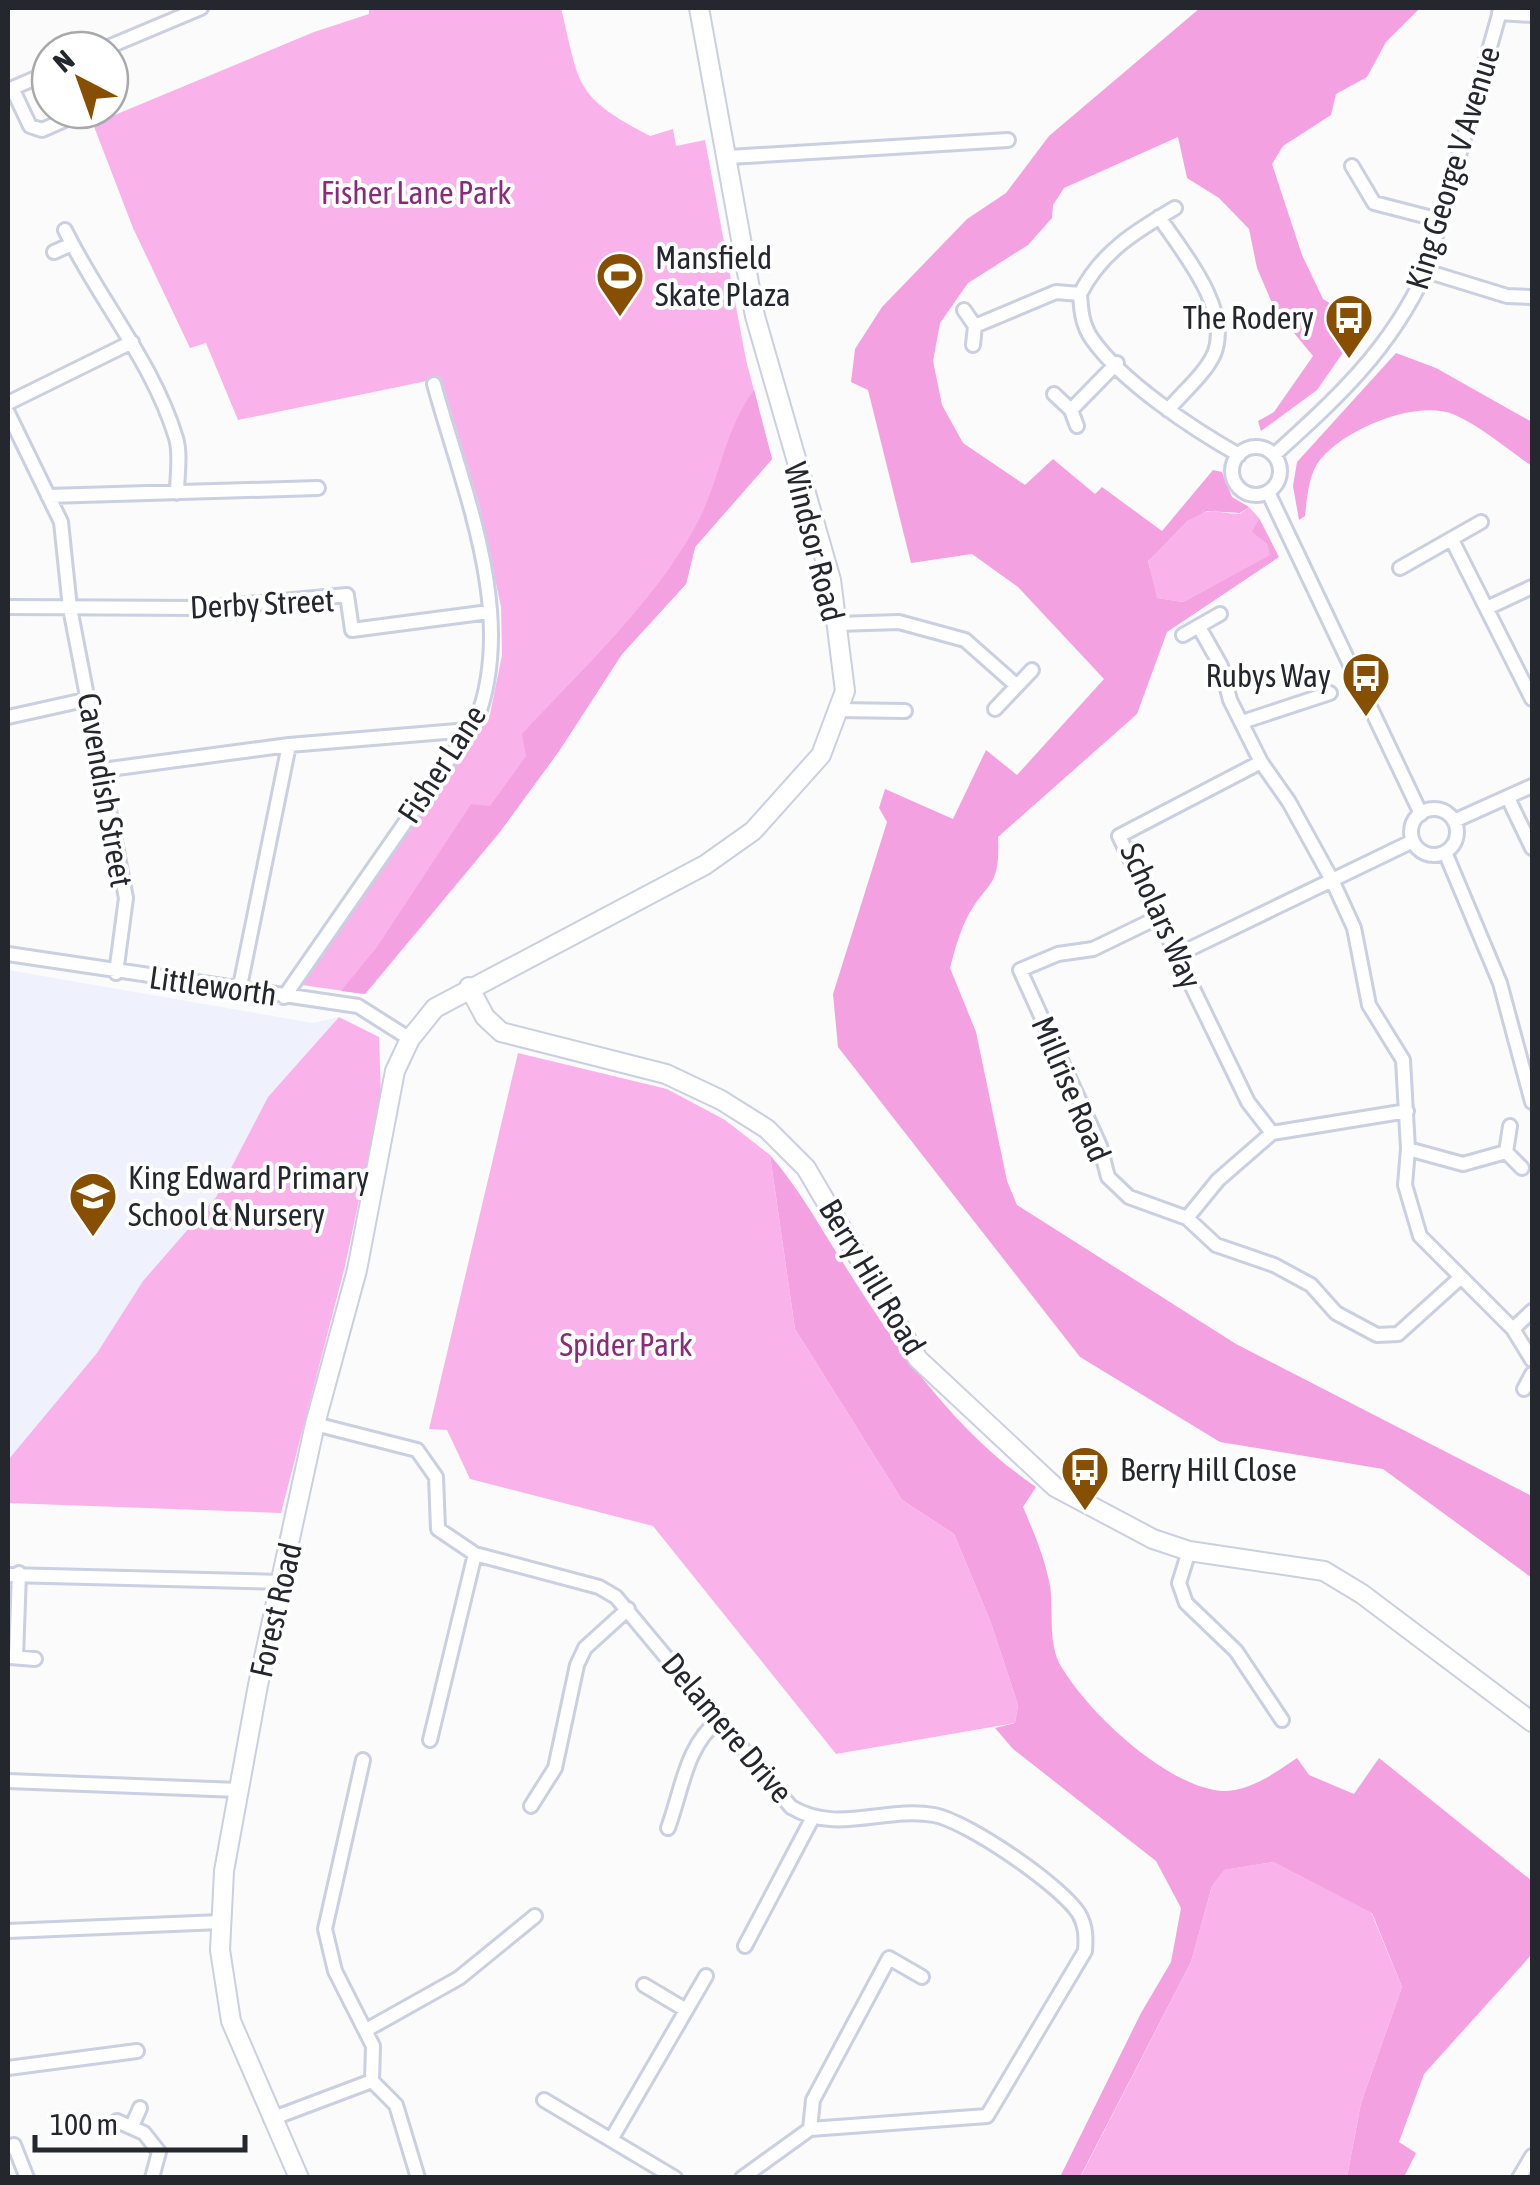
<svg xmlns="http://www.w3.org/2000/svg" width="1540" height="2185" font-family="'Asap Condensed',sans-serif">
<style>
.built{fill:#eff2fc}
.green{fill:#fab3ea}
.forest{fill:#f4a1e2}
.lines{fill:none;stroke-linecap:round;stroke-linejoin:round}
.minor-casing{stroke:#cacfe1;stroke-width:18}
.tertiary-casing{stroke:#cacfe1;stroke-width:22}
.secondary-casing{stroke:#cacfe1;stroke-width:22}
.minor{stroke:#fff;stroke-width:12}
.tertiary{stroke:#fff;stroke-width:18}
.secondary{stroke:#fff;stroke-width:18}
.labels{text-anchor:middle;stroke-width:8;stroke-linejoin:round;paint-order:stroke}
.street-label{font-size:32px;fill:#25272e;stroke:#fff}
.park-label{font-size:32px;fill:#892b7a;stroke:#fff}
.poi-label{font-size:32px;fill:#25272e;stroke:#fff;text-anchor:start}
</style>
<rect width="100%" height="100%" fill="#fbfbfb"/>
<path class="built" d="M8,970L313,1023L339,1017L268,1097L216,1197L143,1281L97,1353L8,1460Z"/>
<path class="green" d="M369,8H561C580,87 574,96 650,136L673,129L676,146L705,140L746,360L772,459L695,547L686,584L622,654L559,751L499,833L365,994L302,985L490,714L502,655L501,607L479,504L441,378L238,420L206,343L190,348L133,228L93,124L314,32L369,14Z
M1249,507L1259,518L1253,532L1267,544L1271,555L1183,602L1156,598L1148,561C1160,544 1185,516 1206,512C1215,510 1229,514 1240,514Z
M339,1017L379,1037L381,1096L345,1266L281,1513L8,1503V1460L97,1353L143,1281L216,1197L268,1097Z
M518,1053L667,1089L725,1120L770,1155L795,1329L902,1500L954,1534L991,1623L1018,1705L1015,1723L836,1754L653,1526L470,1479L447,1430L429,1429Z
M1273,1862L1371,1912L1402,1987L1361,2103L1347,2177L1080,2178L1191,1962L1212,1886L1223,1870Z"/>
<path class="forest" d="M1200,8H1420L1386,42L1367,77L1336,94L1331,115L1283,146L1272,164L1302,255L1323,299L1363,324L1317,390L1261,431L1258,421L1274,412L1313,356L1275,310L1257,268L1249,229L1219,198L1187,178L1178,137L1064,188L1053,205L1052,218L1028,245L968,283L940,323L933,361L942,405L963,443L1025,485L1053,459L1095,494L1102,487L1162,531L1213,470L1222,472L1232,497L1249,507L1240,513L1207,511L1187,521L1148,561L1157,598L1183,602L1270,555L1267,544L1252,532L1259,518L1279,557L1167,632L1137,714L998,837C1001,892 984,881 965,922C958,937 954,953 950,968L976,1032L1007,1181L1017,1205L1236,1344L1532,1496V1578L1383,1469L1220,1442L1080,1357L838,1047L833,994L887,822L879,808L885,789L953,819L986,750L1017,775L1104,679L1018,587L972,554L911,563L868,390L851,382L855,349L882,307L967,219L1006,193L1049,136Z
M1396,353L1436,368L1532,422V466C1508,450 1482,427 1455,415C1417,398 1340,430 1317,464C1308,479 1307,499 1305,516L1299,520L1293,486L1297,462Z
M754,390L772,459L695,547L686,584L622,654L559,751L499,833L365,994L341,991L377,947L471,804L490,806L526,756L522,734C582,669 651,606 694,529C720,484 723,431 754,390Z
M770,1155C801,1191 821,1229 847,1269C898,1350 955,1432 1036,1487L1023,1507C1034,1533 1045,1558 1050,1586C1054,1613 1047,1644 1062,1668C1090,1714 1161,1780 1214,1790C1245,1796 1274,1773 1297,1758L1309,1775L1354,1794L1379,1758L1532,1881V1954L1424,2074L1399,2142L1416,2153L1404,2177H1347L1361,2103L1402,1987L1372,1913L1273,1862L1224,1870L1212,1886L1191,1962L1080,2177H1060L1141,2013L1171,1962L1181,1908L1156,1861L1013,1749L995,1728L1015,1723L1018,1705L991,1623L954,1534L902,1500L795,1329Z"/>
<g class="lines">
<g class="minor-casing">
<path id="minor" d="M1499,13L1532,15
M101,50L201,8
M12,88L30,126L42,130L76,115
M8,90L50,72
M729,157L1008,140
M1352,166L1374,203L1440,220
M1159,217C1182,251 1232,310 1214,354C1205,374 1182,393 1168,410
M65,230C99,300 153,362 176,438C181,454 177,476 177,493
M54,252L72,244
M1426,271L1507,296L1532,297
M1080,294C1081,310 1082,325 1092,339C1122,382 1193,429 1239,455
M1080,294C1101,252 1136,231 1175,208
M964,310L975,326L973,345
M975,326L1056,292L1080,294
M1054,394L1071,410L1077,426
M8,403L132,342
M1071,410L1117,363
M8,413L61,522L70,608L126,898L116,973
M1232 471a24 24 0 1 1 48 0a24 24 0 1 1-48 0Z
M1274,455C1337,398 1390,350 1426,271L1501,8
M1268,492L1421,814
M48,496L318,488
M1452,540L1532,699
M1400,568L1481,522
M8,607L204,608L347,595L352,630L489,612
M1487,608L1532,587
M837,624L899,622L965,640L1017,686
M1199,627L1221,666L1230,700L1261,762L1289,802L1332,880L1354,928L1369,1005L1403,1060L1408,1149L1405,1185L1420,1236L1513,1329L1532,1360
M1183,635L1220,614
M995,709L1032,670
M838,710L905,711
M8,717L89,699
M1242,722L1330,693
M1261,762L1119,836L1248,1102L1272,1133
M102,770L289,745L469,730
M1508,798L1532,848
M1411 832a23 23 0 1 1 46 0a23 23 0 1 1-46 0Z
M1454,821L1532,786
M1445,852L1500,983L1532,1102
M1157,918L1093,949L1058,954L1020,970L1100,1146L1108,1177L1129,1197L1187,1218L1216,1245L1274,1265L1311,1285L1336,1313L1377,1335L1398,1334L1460,1278
M8,954L358,1006L410,1039
M1175,956L1413,841
M239,991L289,745
M284,997L477,719C517,613 462,487 434,384
M1510,1126L1506,1152L1522,1168
M1408,1149L1463,1164L1506,1152
M1187,1218L1218,1180L1272,1133L1407,1111
M1513,1329L1532,1311
M1524,1389L1532,1374
M315,1424L417,1450L436,1477L438,1529L475,1554L599,1587L616,1597L791,1807C838,1835 884,1806 934,1815C967,1821 1062,1886 1079,1914C1086,1926 1086,1938 1085,1951L987,2116L810,2129L742,2178
M1189,1551L1179,1583L1186,1603L1236,1651L1282,1720
M8,1575L283,1582
M10,1657L35,1659
M16,1657L19,1573
M430,1740L475,1554
M363,1760L325,1929L335,1971L373,2046L372,2081
M8,1781L238,1790
M531,1806L555,1768L577,1665L585,1648L628,1609
M668,1828C682,1790 686,1745 719,1720
M8,1931L220,1922
M745,1946L812,1819
M644,1985L686,2010
M368,2029L459,1978L535,1916
M8,2068L137,2051
M544,2100L675,2178
M271,2119L372,2081L396,2105L418,2178
M117,2121L144,2133L159,2152L152,2178
M132,2126L140,2108
M810,2129L813,2100L889,1958L922,1977
M612,2138L706,1976
M8,2147L14,2145L27,2178
M1519,2178L1532,2156"/>
</g>
<g class="tertiary-casing">
<path id="tertiary" d="M469,987L485,1017L501,1032L666,1074L721,1100L767,1129L806,1168L918,1359L1055,1487L1153,1539L1189,1551L1324,1571L1362,1594L1532,1722"/>
</g>
<g class="secondary-casing">
<path id="secondary" d="M299,2178L231,2021L220,1950L224,1871L258,1685L315,1424L357,1270L395,1071L410,1039L435,1008L705,865L753,831L821,755L845,691L831,580L755,316L699,8"/>
</g>
<use href="#minor" class="minor"/>
<use href="#tertiary" class="tertiary"/>
<use href="#secondary" class="secondary"/>
</g>
<defs>
<g id="stadium-pin" transform="scale(2.5)"><path d="M0 17L-7.5 6A9.5 9.5 0 1 1 7.5 6Z" fill="#874f01" stroke="#fff"/><path d="M0-5a6.5 5 0 1 0 0 10a6.5 5 0 1 0 0-10ZM-3.5-1.8h7v3.6h-7Z" fill="#fff"/></g>
<g id="bus-pin" transform="scale(2.5)"><path d="M0 17L-7.5 6A9.5 9.5 0 1 1 7.5 6Z" fill="#874f01" stroke="#fff"/><path d="M-5-6H5V4H4V6H2V4H-2V6H-4V4H-5ZM-3.5-4V0h7V-4ZM-3.5 1.2v1.5H-2V1.2ZM2 1.2v1.5H3.5V1.2Z" fill="#fff"/></g>
<g id="school-pin" transform="scale(2.5)"><path d="M0 17L-7.5 6A9.5 9.5 0 1 1 7.5 6Z" fill="#874f01" stroke="#fff"/><path d="M0-5L7-2L0 1L-7-2ZM-4 1L0 2.5L4 1V4Q0 6-4 4Z" fill="#fff"/></g>
</defs>
<g fill-rule="evenodd">
<use href="#stadium-pin" x="620" y="276"/>
<use href="#bus-pin" x="1349" y="318"/>
<use href="#bus-pin" x="1366" y="676"/>
<use href="#school-pin" x="93" y="1196"/>
<use href="#bus-pin" x="1085" y="1470"/>
</g>
<g class="labels">
<g class="street-label">
<text transform="translate(1453 168) rotate(-73)" y="11">King George V Avenue</text>
<text transform="translate(814 542) rotate(76)" y="11">Windsor Road</text>
<text transform="translate(262 604) rotate(-3)" y="11">Derby Street</text>
<text transform="translate(442 764) rotate(-57)" y="11">Fisher Lane</text>
<text transform="translate(105 790) rotate(80)" y="11">Cavendish Street</text>
<text transform="translate(1161 916) rotate(66)" y="11">Scholars Way</text>
<text transform="translate(213 986) rotate(8)" y="11">Littleworth</text>
<text transform="translate(1071 1089) rotate(67)" y="11">Millrise Road</text>
<text transform="translate(872 1277) rotate(59)" y="11">Berry Hill Road</text>
<text transform="translate(276 1610) rotate(-77)" y="11">Forest Road</text>
<text transform="translate(727 1728) rotate(50)" y="11">Delamere Drive</text>
</g>
<g class="park-label">
<text x="416" y="204">Fisher Lane Park</text>
<text x="626" y="1356">Spider Park</text>
</g>
<g class="poi-label">
<text x="655" y="269">Mansfield<tspan x="655" dy="37">Skate Plaza</tspan></text>
<text x="1314" y="329" text-anchor="end">The Rodery</text>
<text x="1331" y="687" text-anchor="end">Rubys Way</text>
<text x="128" y="1189">King Edward Primary<tspan x="128" dy="37">School &amp; Nursery</tspan></text>
<text x="1120" y="1481">Berry Hill Close</text>
</g>
</g>
<rect width="1540" height="2185" fill="none" stroke="#25272e" stroke-width="20"/>
<g transform="translate(80 80) rotate(319)"><circle r="48" fill="#ffffff" stroke="#a8a9ab" stroke-width="2.5"/>
<path d="M0-8L18 38L0 25L-18 38Z" fill="#874f01"/>
<text y="-15" font-size="28" font-weight="bold" text-anchor="middle" fill="#25272e">N</text>
</g>
<path d="M35 2135v15h210v-15" fill="none" stroke="#25272e" stroke-width="5"/>
<text x="50" y="2135" font-size="30" fill="#25272e" stroke="#ffffff" stroke-width="8" paint-order="stroke">100 m</text>
</svg>
